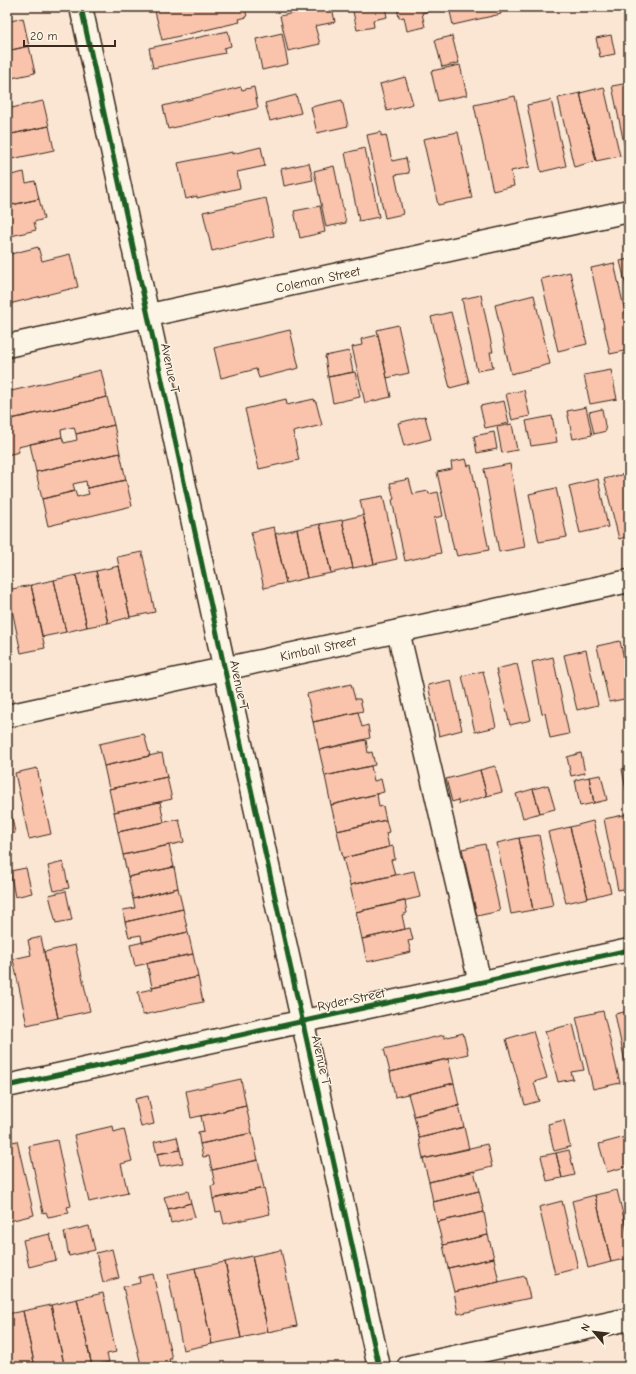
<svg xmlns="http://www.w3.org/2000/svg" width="636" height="1374" font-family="'Comic Neue',sans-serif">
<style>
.building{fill:#f9c3ac;stroke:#3b2a1e}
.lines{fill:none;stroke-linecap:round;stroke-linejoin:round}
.minor-casing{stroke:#3b2a1e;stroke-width:25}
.minor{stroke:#fcf5e5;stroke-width:22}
.cycleway-casing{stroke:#fcf5e5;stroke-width:8}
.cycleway{stroke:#1b5e20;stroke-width:5}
.labels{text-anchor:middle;stroke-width:3;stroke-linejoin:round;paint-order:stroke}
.street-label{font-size:13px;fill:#3b2a1e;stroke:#fcf5e5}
</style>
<rect width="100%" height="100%" fill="#fbe6d4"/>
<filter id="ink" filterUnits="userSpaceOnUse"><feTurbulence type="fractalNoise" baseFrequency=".025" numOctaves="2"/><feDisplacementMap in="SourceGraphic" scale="8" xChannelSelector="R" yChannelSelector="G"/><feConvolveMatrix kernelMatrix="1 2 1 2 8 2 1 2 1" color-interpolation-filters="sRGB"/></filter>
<g filter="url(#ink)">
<path class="building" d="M154,7H245L247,17L239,19L240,22L162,40Z
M293,7H332L335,22L315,26L320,44L288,51L280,16L294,13Z
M352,7H385L387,17L373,20L374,27L357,30Z
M397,7H436L437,9L422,13L425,27L407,31L404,17L399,18Z
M449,7H500L501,14L453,25Z
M23,18L29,46L7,51V22Z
M228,31L231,46L224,48L225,53L153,68L149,48Z
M282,33L288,64L262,70L256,39Z
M611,35L615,54L600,57L596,38Z
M452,36L459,63L442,67L435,40Z
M29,46L35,73L7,79V51Z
M460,65L467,95L438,101L431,71Z
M405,77L413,104L387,111L380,84Z
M629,83V152L626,153L612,86Z
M241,87L242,90L254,87L258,108L168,129L163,106Z
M604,87L620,156L596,161L580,93Z
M580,93L596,161L574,167L558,98Z
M296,95L301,113L270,121L265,103Z
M515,96L530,167L511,171L514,186L493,191L474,105Z
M342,100L348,126L317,133L311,107Z
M551,100L566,166L541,172L527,105Z
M43,101L49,126L7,135V109Z
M49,126L54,150L7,160V135Z
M381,132V136L386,135L392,161L406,158L409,173L395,175L403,214L385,218L367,135Z
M458,132L472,198L438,205L423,139Z
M261,147L265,166L237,172L240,188L197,198V196L186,199L178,163L232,152V154Z
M365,148L379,217L359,221L345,153Z
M309,163L313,180L284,186L281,169Z
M334,166L346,223L326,227L314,171Z
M24,172L26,183L35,181L39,199L7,206V176Z
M266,198L274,236L212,251L203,212Z
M39,199L44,219L34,222L36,230L7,237V206Z
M320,206L325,232L300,238L294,211Z
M38,247L42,261L70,254L78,287L9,304L7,295V255Z
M629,259V298L620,261Z
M614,263L629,330V350L610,354L591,268Z
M570,272L587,344L558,351L541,279Z
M481,295L493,352H490L493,368L477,371L462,299Z
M534,295L550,364L511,374L495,305Z
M451,312L469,383L450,388L431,317Z
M398,325L409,373L387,378L377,330Z
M290,330L299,368L259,378L256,369L221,378L214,348Z
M378,335L391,397L365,403L352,347L362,345L361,339Z
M349,351L353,372L328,377L325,356Z
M101,370L107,397L7,420V392Z
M611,370L617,399L590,404L584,375Z
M355,372L360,397L333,403L328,377Z
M524,390L530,416L512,420L506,394Z
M107,397L114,425L76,434L74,427L61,430L62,437L18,447L19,452L7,455V420Z
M286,399L287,405L314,399L315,402H316L322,425L293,432L299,460L259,469L245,409Z
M504,401L509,423L485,428L480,406Z
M586,407L592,435L573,439L567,411Z
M602,409L606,431L594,434L589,412Z
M425,416L431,439L404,446L398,423Z
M552,416L557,442L531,446L526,421Z
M512,424L517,450L502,453L497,427Z
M114,425L120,453L36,472L30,444L62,437L64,443L77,440L76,434Z
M494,432L497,449L477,453L474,436Z
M120,453L126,480L87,488L86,481L73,484L75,491L42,499L36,472Z
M466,459L468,466L471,465L489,550L457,556L455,549L454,550L437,472L452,469L451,462Z
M510,464L525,547L499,552L484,469Z
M629,473V536L619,539L604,479Z
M409,479L413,494L428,491L429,494L438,492L443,516L434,518L441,553L405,561L392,500L394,499L390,483Z
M598,479L608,527L580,533L569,486Z
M126,480L132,506L48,526L42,499L75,491L77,497L89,494L87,488Z
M556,488L567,537L539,542L529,494Z
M383,496L397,559L374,564L360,500Z
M363,515L374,564L353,568L342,520Z
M342,520L353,568L331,573L320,524Z
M320,524L331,573L307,578L297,529Z
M274,527L286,583L264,588L251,532Z
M297,529L307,578L286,583L275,534Z
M142,552L155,612L130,617L117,557Z
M119,566L130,617L108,623L96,571Z
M96,571L108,623L87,627L76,575Z
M76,575L87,627L66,632L54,580Z
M54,580L66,632L42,637L31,585Z
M31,585L45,648L21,653L8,590Z
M7,633L13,659L10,660L11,665L7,666Z
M620,641L629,681V698L609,702L597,646Z
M586,650L598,705L577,710L564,655Z
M553,657L569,734L550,738L545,713L542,714L532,662Z
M517,664L531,720L510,725L496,669Z
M483,671L496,727L475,732L462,676Z
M451,680L462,730L439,736L428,685Z
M351,684L355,699H360L363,711L313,722L307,694Z
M358,712L362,727L368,725L370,738L319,750L313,722Z
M144,734L150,756L104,766L99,744Z
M366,740L368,753L372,752L375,765L325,776L319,750Z
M162,753L167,777L109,789L104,766Z
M581,753L585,773L571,776L567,757Z
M371,766L374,781L381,779L384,792L331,805L325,776Z
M495,766L502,792L487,796L480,770Z
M629,767V795H627L622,769Z
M37,768L51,834L29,839L15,773Z
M480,770L487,796L459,804L458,800L452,802L446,779Z
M601,775L607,800L594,803L589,777Z
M167,777L172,799L114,812L109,789Z
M589,777L594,803L580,806L575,780Z
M548,785L555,809L540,813L533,789Z
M533,789L540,813L523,818L516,794Z
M7,794L15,833L7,835Z
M377,794L379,807L383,806L386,820L337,831L331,805Z
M160,802L164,822L118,832L114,812Z
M628,814L629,888L618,890L604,819Z
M179,819L184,842L123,855L118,832Z
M386,820L389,832L386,833L389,847L343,858L337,831Z
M593,821L611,892L588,898L570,827Z
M570,827L588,898L566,903L548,832Z
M539,835L553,906L533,910L519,838Z
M519,838L533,910L511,914L497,843Z
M485,844L500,911L477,916L462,849Z
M169,845L174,867L128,877L123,855Z
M393,846L395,859L391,860L395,875L350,885L343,858Z
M63,862L69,888L54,891L48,866Z
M174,867L178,888L133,899L128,877Z
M26,868L32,893L15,897L10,871Z
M414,871L420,897L356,912L350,885Z
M178,888L183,909L125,922L123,910L135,908L133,899Z
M66,891L72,920L56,923L49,895Z
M405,901L407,913L402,915L405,929L362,939L356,912Z
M183,909L188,932L142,942L141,935L129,937L125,922Z
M410,928L413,940L408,941L411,952L367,962L362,939Z
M188,932L193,954L135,966L130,945Z
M41,937L58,1018L27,1025L13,959L31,955L28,940Z
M75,945L90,1011L58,1018L44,952Z
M193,954L198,977L152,987L147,963Z
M198,977L203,1002L143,1015L138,992L153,989L152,987Z
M603,1011L620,1083L593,1089L576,1017Z
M629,1011V1066L626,1067L615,1014Z
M573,1024L584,1070L571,1072L573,1079L558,1082L545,1031Z
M533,1031L547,1078L534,1082L539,1101L525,1105L506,1039Z
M463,1033L468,1054L390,1072L384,1049L444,1035V1038Z
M448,1059L454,1083L395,1097L390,1072Z
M241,1079L246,1106L191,1118L186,1091Z
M454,1083L459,1106L414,1116L408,1094Z
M148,1096L154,1124L141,1127L135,1099Z
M459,1105L464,1127L419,1138L414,1116Z
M246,1106L252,1133L200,1144L198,1132L204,1131L201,1116Z
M564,1120L570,1147L554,1151L548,1124Z
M113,1126L114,1132L124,1129L132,1161L121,1164L128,1193L89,1202L74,1135Z
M464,1127L469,1149L423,1159L419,1138Z
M252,1133L258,1160L212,1170L209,1156L203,1157L200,1144Z
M629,1136V1166L607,1172L599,1144Z
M177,1137L180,1150L157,1154L154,1142Z
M57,1140L71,1206L67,1207L69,1213L48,1217L46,1212L43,1213L29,1146Z
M17,1141L34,1215L9,1221L7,1211V1143Z
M487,1144L492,1167L429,1182L423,1159Z
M180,1150L183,1163L160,1167L157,1154Z
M569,1150L575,1175L562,1178L556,1153Z
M556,1153L562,1178L547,1181L541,1156Z
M258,1160L264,1188L213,1199L211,1186L215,1185L212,1170Z
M474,1171L479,1191L433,1202L429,1182Z
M264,1188L270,1214L224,1224L221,1211L216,1212L213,1199Z
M617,1190L629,1239V1258L611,1262L595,1195Z
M626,1190H629V1205Z
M188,1191L191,1203L168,1209L164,1197Z
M479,1191L484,1212L437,1222L433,1202Z
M595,1195L611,1262L588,1268L572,1201Z
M562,1201L578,1268L555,1274L539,1207Z
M191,1203L195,1217L171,1223L168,1209Z
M484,1212L488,1235L443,1245L437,1222Z
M89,1226L95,1250L69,1256L64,1232Z
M50,1234L56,1260L29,1267L23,1240Z
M488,1235L494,1258L448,1268L443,1245Z
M112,1249L119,1278L103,1282L96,1253Z
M281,1250L297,1326L268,1332L252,1256Z
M252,1256L268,1332L241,1338L225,1262Z
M494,1258L499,1282L454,1292L448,1268Z
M225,1262L241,1338L212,1344L195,1268Z
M195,1268L212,1344L183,1350L168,1274Z
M153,1274L172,1359H169L171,1367H144L143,1365H141L123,1287L140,1283L139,1277Z
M525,1276L530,1298L458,1314L454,1292Z
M103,1293L116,1352L107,1354L109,1362L92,1366L77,1299Z
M77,1299L92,1366L86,1367H74L73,1362L64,1364L51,1305Z
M51,1305L64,1364L54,1367H35L23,1311Z
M23,1311L35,1367H7V1314Z"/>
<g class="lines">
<g class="minor-casing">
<path id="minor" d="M81,7L232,703L379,1367
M7,346L629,211
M398,631L480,983
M7,716L629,581
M7,1086L629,950
M408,1367L629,1319"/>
</g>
<use href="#minor" class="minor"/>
<g class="cycleway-casing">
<path id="cycleway" d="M81,7L232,703L379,1367
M7,1086L629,950"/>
</g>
<use href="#cycleway" class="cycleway"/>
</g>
</g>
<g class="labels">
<g class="street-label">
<text transform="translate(318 279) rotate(-12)" y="5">Coleman Street</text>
<text transform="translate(171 368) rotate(78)" y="5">Avenue T</text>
<text transform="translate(318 648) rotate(-12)" y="5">Kimball Street</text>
<text transform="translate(240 685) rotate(78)" y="5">Avenue T</text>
<text transform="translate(351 999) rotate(-12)" y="5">Ryder Street</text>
<text transform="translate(322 1060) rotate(77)" y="5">Avenue T</text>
</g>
</g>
<rect width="636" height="1374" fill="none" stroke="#fcf5e5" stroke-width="24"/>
<rect x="12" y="12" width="612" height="1350" fill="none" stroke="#3b2a1e" stroke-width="1.5" filter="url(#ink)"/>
<g transform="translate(594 1332) rotate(298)" stroke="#fcf5e5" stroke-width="3" paint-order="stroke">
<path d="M0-3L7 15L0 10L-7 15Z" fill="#3b2a1e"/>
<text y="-6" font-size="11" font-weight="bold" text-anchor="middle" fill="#3b2a1e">N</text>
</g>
<path d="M24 40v6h91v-6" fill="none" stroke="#3b2a1e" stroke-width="2"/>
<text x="30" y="40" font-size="12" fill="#3b2a1e" stroke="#fcf5e5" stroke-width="3" paint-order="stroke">20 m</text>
</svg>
